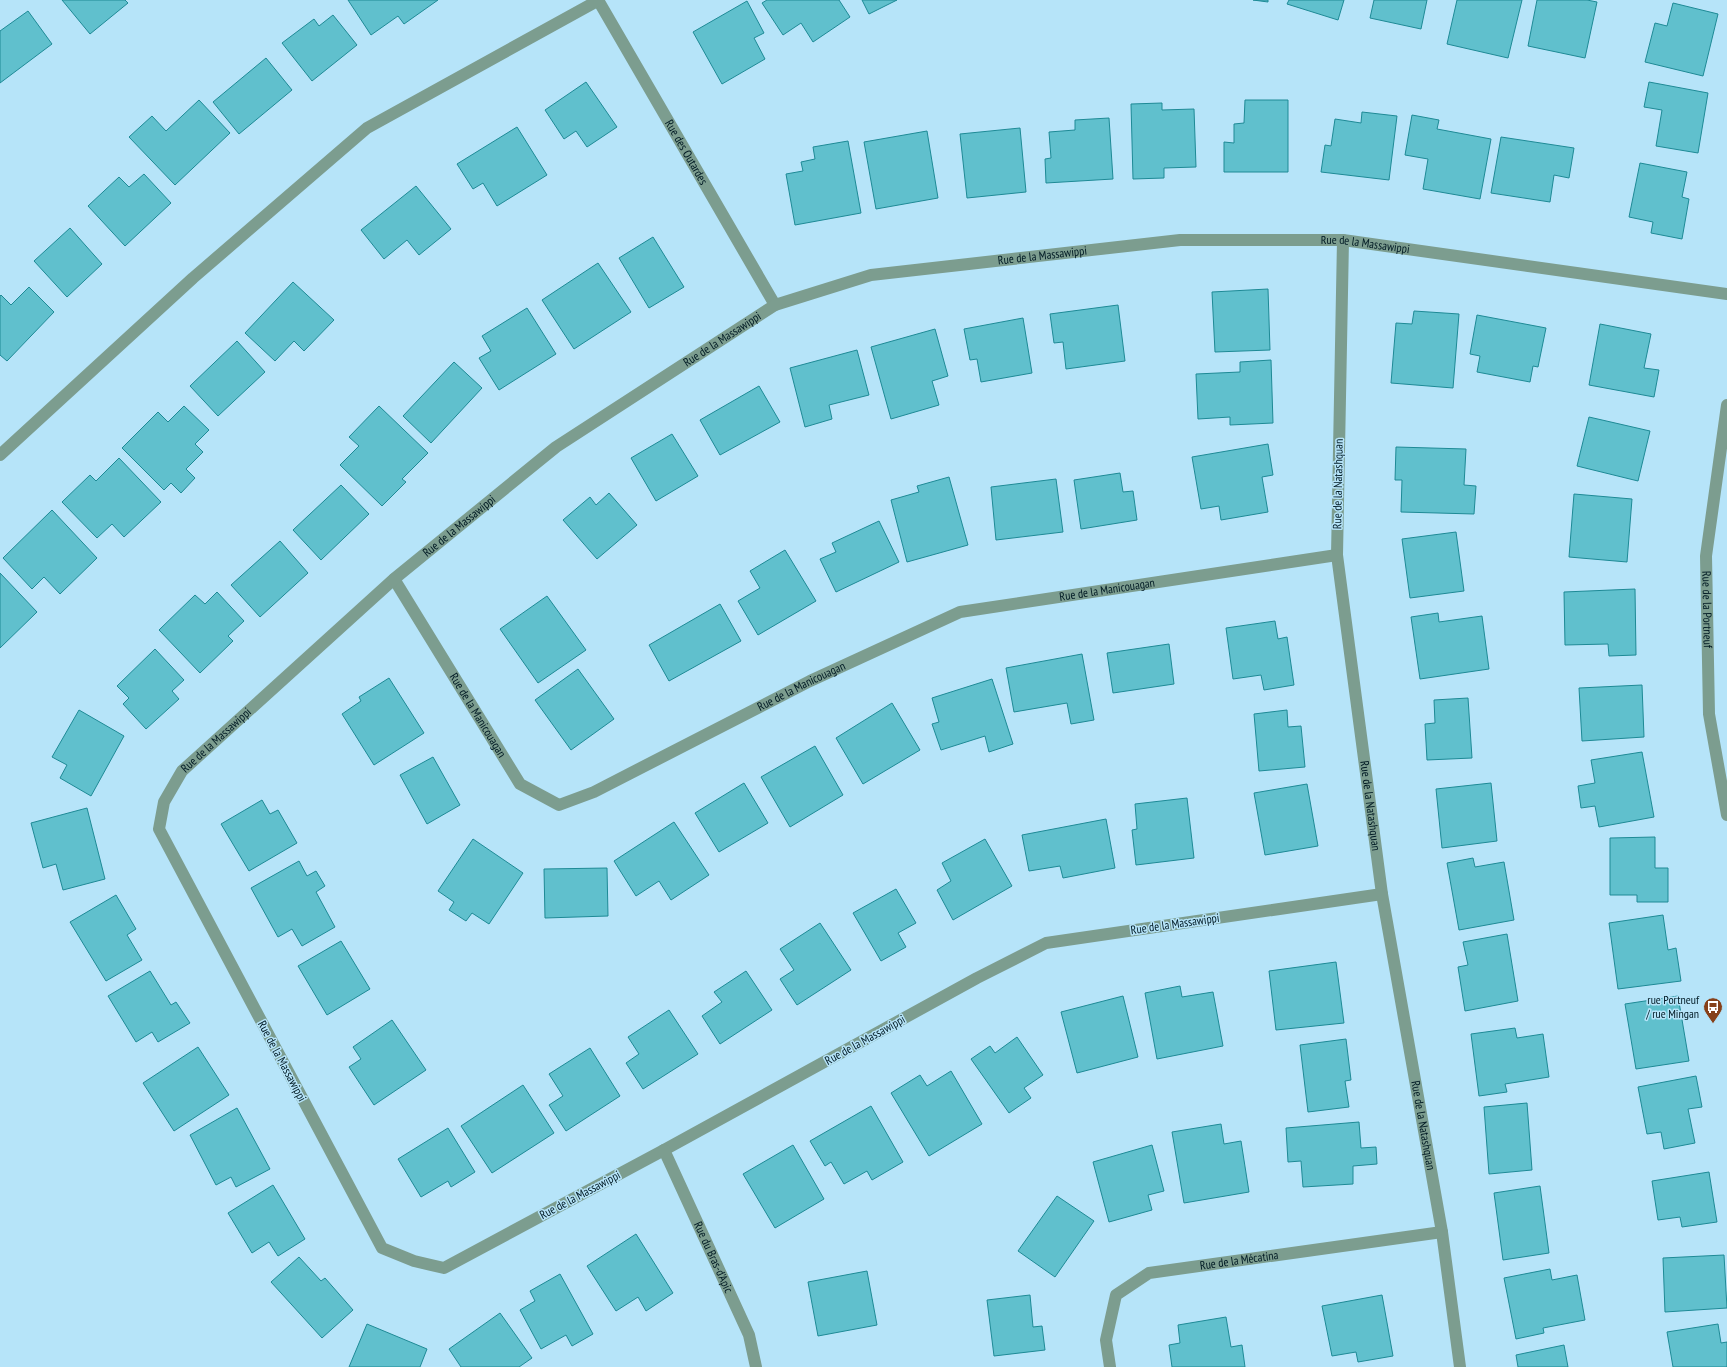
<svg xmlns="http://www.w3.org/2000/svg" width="1727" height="1367" font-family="'PT Sans Narrow',sans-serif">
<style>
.building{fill:#60c0cd;stroke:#1e8a96}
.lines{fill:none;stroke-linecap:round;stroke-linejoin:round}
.street{stroke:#7c9d8f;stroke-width:12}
.labels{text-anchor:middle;stroke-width:3;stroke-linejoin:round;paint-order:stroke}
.street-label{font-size:12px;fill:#011a24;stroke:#b6e4f9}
.poi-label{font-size:12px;fill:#011a24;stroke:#b6e4f9;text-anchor:end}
</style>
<rect width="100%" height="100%" fill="#b6e4f9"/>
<path class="building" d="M62,0H125L128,3L90,34Z
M348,0H438L404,24L398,16L371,35Z
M767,0H839L850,17L813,42L801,23L783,35L762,3Z
M862,0H897L869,14Z
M1253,0H1268V2Z
M1289,0H1344L1338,20L1287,4Z
M1374,0H1427L1421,29L1370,18Z
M1457,0H1522L1508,58L1447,44Z
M1537,0H1587L1597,2L1585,58L1528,46Z
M747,1L764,33L754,38L765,59L722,84L693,32Z
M1673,3L1718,14L1703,76L1645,62L1655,23L1667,26Z
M28,11L52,44L0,83V31Z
M333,15L357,45L312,81L282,43L314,19L319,26Z
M266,58L292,90L239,134L213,102Z
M586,82L617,127L587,147L576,131L564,139L545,110Z
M1649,82L1708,93L1698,153L1656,146L1662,110L1644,107Z
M199,100L230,133L175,185L129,137L152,116L166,131Z
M1245,100H1288V172H1224V142L1234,143V124L1244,123Z
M1162,103V110L1194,109L1196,167L1164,168V178L1133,179L1131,104Z
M1362,112L1397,116L1389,180L1321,172L1325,145L1331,146L1335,119L1361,123Z
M1412,115L1439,120L1437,129L1491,139L1480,199L1423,189L1428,159L1405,155Z
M1109,118L1113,179L1046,183L1045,159L1051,158L1049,132L1075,130V120Z
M517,127L547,175L497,206L483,183L473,189L457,164Z
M1020,128L1026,192L967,198L960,134Z
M927,131L938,198L876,209L864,142Z
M1501,137L1574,148L1569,178L1554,175L1550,202L1491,193Z
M848,141L861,213L795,225L786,174L803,171L801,162L815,159L813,147Z
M1640,163L1687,172L1682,197L1689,199L1682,239L1651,233L1653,222L1629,217Z
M144,174L171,203L125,246L88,206L119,177L129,187Z
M416,186L451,229L419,255L407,240L384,259L361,230Z
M70,228L102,264L67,297L34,261Z
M653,237L684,287L649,308L619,258Z
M598,263L631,312L574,349L542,300Z
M293,282L334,320L304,351L294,341L275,361L245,333Z
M29,287L54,312L7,361L0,355V296L1,295L11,305Z
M1268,289L1270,350L1215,352L1212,292Z
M1118,305L1125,361L1066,369L1063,342L1054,343L1050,314Z
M527,308L556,354L499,390L479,358L491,351L482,336Z
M1414,311L1459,314L1453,388L1391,383L1396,323L1412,324Z
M1477,315L1546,328L1538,367L1533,366L1530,382L1477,372L1480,356L1470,354Z
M1023,318L1032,373L981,382L977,359L970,360L964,329Z
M1600,324L1651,334L1644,368L1659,370L1654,397L1589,385Z
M935,329L948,376L932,381L939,405L891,419L871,347Z
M237,341L265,372L218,416L190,386Z
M857,350L869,395L829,405L832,419L805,427L790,368Z
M1271,360L1273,423L1230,425V417L1198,419L1196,374L1240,372V362Z
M454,362L482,388L431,443L403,416Z
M759,386L780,422L720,455L700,420Z
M184,406L209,430L195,444L203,452L186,469L195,478L181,493L171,483L164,490L122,448L158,412L168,422Z
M379,406L428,453L402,479L406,482L382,506L340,465L359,446L349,437Z
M1589,417L1650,431L1638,481L1577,466Z
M672,434L698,476L656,501L631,458Z
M1268,444L1273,475L1262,477L1268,512L1221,520L1219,506L1201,509L1192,457Z
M1396,447L1466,449L1464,485L1476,486L1474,514L1401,512L1402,480H1395Z
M119,458L161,502L124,537L112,524L97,538L62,502L90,475L96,481Z
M1120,473L1123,492L1133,491L1137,520L1081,529L1074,480Z
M949,477L968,545L907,562L891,500L919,492L917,486Z
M1056,479L1063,532L996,540L991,487Z
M341,485L369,514L321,560L293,530Z
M609,493L637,525L597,559L563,520L590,497L596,505Z
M1574,494L1632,499L1627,562L1569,557Z
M52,510L97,558L60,594L44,577L32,589L3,558Z
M879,521L899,562L836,592L820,559L836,552L832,543Z
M1456,532L1464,591L1410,598L1402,539Z
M280,541L308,573L260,617L231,585Z
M785,550L816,601L758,635L738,601L760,588L750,571Z
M0,573L37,612L0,648Z
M1635,589L1636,655L1609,656L1608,644L1565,645L1564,592Z
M217,592L244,621L228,636L233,641L200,673L159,630L195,595L205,604Z
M547,596L586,650L538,683L500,629Z
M720,604L741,641L669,681L649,645Z
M1438,613L1439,622L1482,616L1489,669L1420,679L1411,617Z
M1275,621L1278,639L1287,637L1294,685L1264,690L1261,675L1233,679L1226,628Z
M1169,644L1174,684L1113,693L1107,653Z
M155,649L184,680L172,691L179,699L146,729L123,704L129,698L117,686Z
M1082,654L1094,720L1071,724L1067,703L1014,712L1006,668Z
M578,669L614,719L571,750L535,700Z
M389,678L424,733L374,765L342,714L361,701L359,697Z
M992,679L1013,744L989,752L985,736L941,750L932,724L939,722L932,698Z
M1642,685L1644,737L1582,741L1579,688Z
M1468,698L1472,758L1427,760L1425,724L1435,723L1434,700Z
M892,703L920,750L863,784L836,738Z
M79,710L124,736L91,796L60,778L67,765L52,757Z
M1287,710L1288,727L1301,726L1305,767L1259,771L1254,714Z
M815,746L843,795L790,827L761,777Z
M1642,752L1654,817L1599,827L1595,806L1581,808L1578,786L1595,783L1591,760Z
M433,757L460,805L427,824L400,775Z
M744,783L768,823L719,852L695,813Z
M1491,783L1497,841L1442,848L1436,789Z
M1307,784L1318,846L1265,855L1254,793Z
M1187,798L1194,858L1136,865L1132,830L1137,829L1135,804Z
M262,800L270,814L278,810L297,843L249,871L221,824Z
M87,808L105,879L63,890L56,864L43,868L31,823Z
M1106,819L1115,868L1063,878L1060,866L1029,871L1022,835Z
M674,822L709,875L671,900L659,881L636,896L614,861Z
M1655,837V868H1668V902H1637V895H1610V838Z
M473,839L523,873L489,924L472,913L466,921L449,910L454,902L438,891Z
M985,839L1012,886L953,920L937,890L951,881L942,863Z
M1473,858L1475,867L1504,862L1514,920L1459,930L1447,863Z
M299,861L307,876L316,871L325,886L316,892L335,927L302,946L292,929L278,937L251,888Z
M607,868L608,916L545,918L544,869Z
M896,889L916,923L898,933L906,947L881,961L853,913Z
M116,895L136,929L127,935L142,960L106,981L70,922Z
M1663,915L1668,950L1676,948L1681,981L1618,989L1609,923Z
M820,923L851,970L797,1005L780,979L794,970L780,949Z
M1507,934L1518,1001L1465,1011L1458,967L1468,965L1463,942Z
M341,941L370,989L327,1015L298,966Z
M1336,962L1344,1023L1276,1030L1269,971Z
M150,971L171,1005L176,1002L190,1023L158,1042L152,1032L136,1042L108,996Z
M746,971L772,1010L720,1044L702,1016L722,1002L714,992Z
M1180,986L1182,997L1213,992L1223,1046L1157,1059L1145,993Z
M1123,996L1138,1057L1077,1073L1061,1012Z
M1678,996L1689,1061L1636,1069L1625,1004Z
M669,1010L698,1054L643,1089L626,1063L639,1054L628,1037Z
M392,1020L426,1070L374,1105L349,1067L361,1059L353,1047Z
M1515,1028L1517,1038L1543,1034L1549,1077L1505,1084L1507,1092L1479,1096L1471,1034Z
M1017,1037L1043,1075L1024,1088L1031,1098L1009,1113L971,1059L990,1046L995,1053Z
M1346,1039L1351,1080L1345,1081L1349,1107L1308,1112L1300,1045Z
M198,1047L229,1095L174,1131L143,1083Z
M590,1048L620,1096L566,1131L549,1105L563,1096L549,1074Z
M951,1071L982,1124L929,1156L891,1093L920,1075L927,1086Z
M1696,1076L1702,1107L1688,1109L1695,1143L1664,1149L1661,1132L1647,1134L1638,1087Z
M523,1085L554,1133L492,1173L461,1126Z
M1527,1103L1532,1170L1489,1174L1484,1107Z
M871,1106L903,1162L872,1180L867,1171L844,1184L831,1162L825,1166L810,1141Z
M237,1108L270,1169L236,1187L231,1177L216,1185L190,1135Z
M1359,1122L1361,1148L1376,1147L1377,1164L1353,1166V1184L1303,1187L1301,1161L1288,1162L1286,1128Z
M1221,1124L1224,1144L1241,1141L1249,1192L1184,1203L1172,1132Z
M448,1128L475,1172L451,1187L448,1181L421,1197L398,1159Z
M793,1145L824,1199L775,1228L743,1174Z
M1152,1145L1164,1191L1148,1195L1152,1210L1109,1222L1093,1162Z
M1709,1172L1717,1222L1682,1227L1680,1217L1658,1220L1652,1181Z
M273,1185L305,1239L278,1256L269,1242L252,1253L228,1213Z
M1540,1186L1549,1253L1503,1260L1494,1193Z
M1057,1196L1094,1221L1055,1277L1018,1251Z
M636,1234L673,1293L646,1311L638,1297L616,1311L587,1266Z
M1724,1255L1727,1308L1665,1312L1663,1258Z
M299,1257L321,1281L325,1278L353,1310L322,1338L271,1282Z
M1550,1269L1552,1280L1577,1275L1585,1320L1543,1328L1544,1333L1516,1339L1504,1278Z
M867,1271L877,1325L818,1336L808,1282Z
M560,1274L593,1334L572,1346L566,1335L541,1349L520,1310L535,1301L530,1291Z
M1030,1295L1033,1327L1042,1326L1045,1350L994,1356L987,1300Z
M1382,1295L1393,1356L1358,1362L1356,1352L1332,1356L1322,1306Z
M500,1313L532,1358L519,1367H461L449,1349Z
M1226,1317L1231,1347L1242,1345L1245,1367H1172L1169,1345L1180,1343L1178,1325Z
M367,1324L427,1349L420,1367H349Z
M1718,1324L1721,1343L1727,1342V1367H1673L1667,1332Z
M1564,1345L1568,1367H1518L1516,1355Z"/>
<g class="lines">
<g class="street">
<path id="s1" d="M598,0L775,305"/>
<path id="s2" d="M1343,240L1337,555L1382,894L1442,1232L1460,1367"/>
<path id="s3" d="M1727,405L1706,556L1709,714L1727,815"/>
<path d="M0,455L193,278L367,128L599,0"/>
<path id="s4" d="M394,579L520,784L559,805L594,792L810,681L960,612L1337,555"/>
<path id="s5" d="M1382,894L1046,943L977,978L664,1150L444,1268L414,1261L382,1248L159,829L164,802L182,771L394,579L556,447L775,305L871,275L1180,240H1343L1727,294"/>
<path id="s6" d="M664,1150L749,1335L756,1367"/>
<path id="s7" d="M1110,1367L1106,1340L1116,1295L1149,1273L1442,1232"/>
</g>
</g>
<defs>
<g id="bus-pin" transform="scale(1)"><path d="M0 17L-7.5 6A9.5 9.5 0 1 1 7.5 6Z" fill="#864019" stroke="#b6e4f9"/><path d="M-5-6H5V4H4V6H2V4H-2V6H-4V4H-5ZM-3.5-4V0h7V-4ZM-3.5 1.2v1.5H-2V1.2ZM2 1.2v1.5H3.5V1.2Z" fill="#fff"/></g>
</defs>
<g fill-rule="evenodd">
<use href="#bus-pin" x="1713" y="1007"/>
</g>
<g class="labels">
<g class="street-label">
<text dy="4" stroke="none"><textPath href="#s1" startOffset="176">Rue des Outardes</textPath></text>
<text dy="4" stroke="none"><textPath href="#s5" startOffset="2980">Rue de la Massawippi</textPath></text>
<text dy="4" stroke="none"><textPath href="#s5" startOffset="2656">Rue de la Massawippi</textPath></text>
<text dy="4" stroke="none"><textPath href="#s5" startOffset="2320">Rue de la Massawippi</textPath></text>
<text transform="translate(1338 484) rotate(-89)" y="4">Rue de la Natashquan</text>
<text dy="4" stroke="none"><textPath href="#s5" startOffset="1997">Rue de la Massawippi</textPath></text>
<text dy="4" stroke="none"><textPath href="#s4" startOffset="879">Rue de la Manicouagan</textPath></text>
<text dy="4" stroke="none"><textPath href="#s3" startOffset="206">Rue de la Portneuf</textPath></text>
<text dy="4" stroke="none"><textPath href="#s4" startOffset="555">Rue de la Manicouagan</textPath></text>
<text dy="4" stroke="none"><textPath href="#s4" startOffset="160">Rue de la Manicouagan</textPath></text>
<text dy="4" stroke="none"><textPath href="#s5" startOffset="1673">Rue de la Massawippi</textPath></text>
<text dy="4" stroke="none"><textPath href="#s2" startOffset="568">Rue de la Natashquan</textPath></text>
<text transform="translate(1175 924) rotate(-8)" y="4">Rue de la Massawippi</text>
<text transform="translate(865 1040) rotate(-29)" y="4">Rue de la Massawippi</text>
<text transform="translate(282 1061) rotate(62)" y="4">Rue de la Massawippi</text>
<text dy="4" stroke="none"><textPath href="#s2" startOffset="892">Rue de la Natashquan</textPath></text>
<text transform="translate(580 1195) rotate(-28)" y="4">Rue de la Massawippi</text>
<text dy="4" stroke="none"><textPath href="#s6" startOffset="118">Rue du Bras-d'Apic</textPath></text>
<text dy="4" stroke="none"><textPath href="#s7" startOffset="204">Rue de la Mécatina</textPath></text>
</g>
<g class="poi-label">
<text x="1699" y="1004">rue Portneuf<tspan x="1699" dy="14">/ rue Mingan</tspan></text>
</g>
</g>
</svg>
